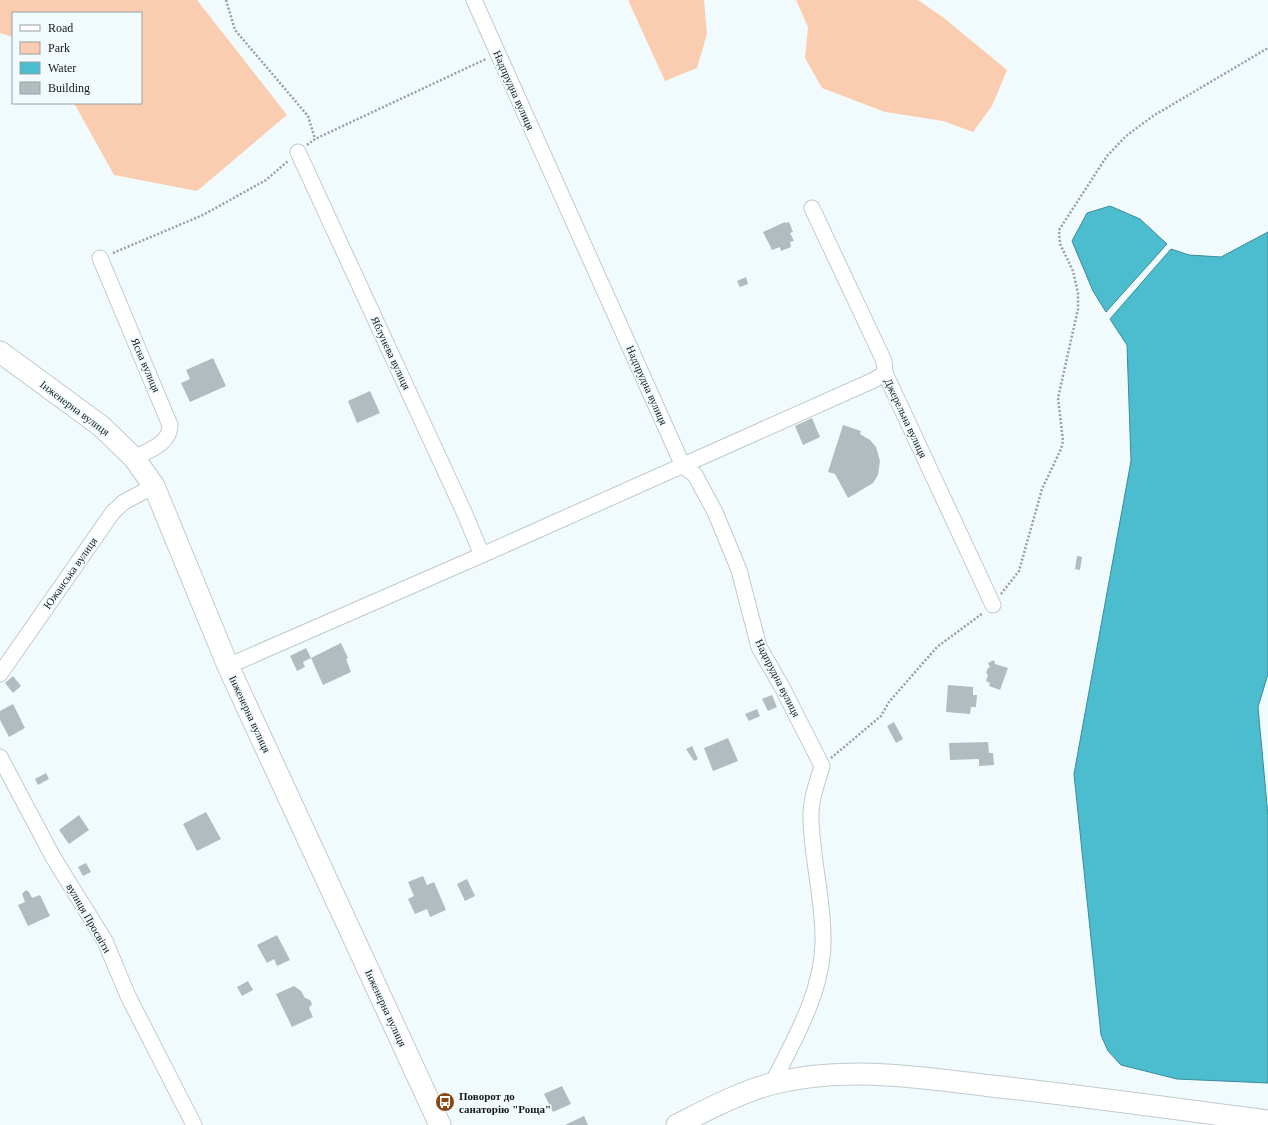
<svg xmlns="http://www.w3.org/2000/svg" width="1268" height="1125" font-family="'Times New Roman',serif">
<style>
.green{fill:#fbcdb0}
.water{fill:#4cbccf;stroke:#3c8b98}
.building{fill:#b2bcbe}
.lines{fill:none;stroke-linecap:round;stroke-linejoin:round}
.street-casing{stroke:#c0cacc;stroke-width:17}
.secondary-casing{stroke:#c0cacc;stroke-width:23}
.path{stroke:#989fa0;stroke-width:2.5;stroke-dasharray:2 2;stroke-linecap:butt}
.street{stroke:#fff;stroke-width:15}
.secondary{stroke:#fff;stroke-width:21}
.labels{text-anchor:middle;stroke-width:3.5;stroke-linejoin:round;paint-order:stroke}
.street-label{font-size:11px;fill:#151919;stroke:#f1fbfd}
.poi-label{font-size:11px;font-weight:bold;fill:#151919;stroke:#f1fbfd;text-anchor:start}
</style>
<rect width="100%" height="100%" fill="#f1fbfd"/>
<path class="green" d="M0,0H197L287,115L197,191L114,175L74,103H141V13H13V37L0,33Z
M628,0H704L707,34L697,68L665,81Z
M796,0H918L944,18L1007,70L992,106L973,132L943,121L885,112L822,88L805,58L808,27Z"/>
<path class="water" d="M1110,206L1140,219L1167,244L1106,312L1093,291L1072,241L1087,213Z
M1268,232V674L1258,707L1268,816V1083L1177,1079L1121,1065L1108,1051L1101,1035L1074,774L1131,461L1127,345L1110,319L1171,249L1189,255L1221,257Z"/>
<path class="building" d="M785,222L786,223L789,222L793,232L790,233L794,241L790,242L791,247L781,251L780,247L772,250L763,232Z
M746,277L748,284L740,287L737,281Z
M213,358L226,386L190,402L181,383L190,379L186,370Z
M370,391L380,413L357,423L348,401Z
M812,418L820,437L803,445L795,426Z
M843,425L861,431L860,434L870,440L876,447L880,461L878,475L873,483L848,498L835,474L828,472Z
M1077,556L1082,557L1080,570L1075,569Z
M341,643L348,658L346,659L351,672L323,685L311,658L303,662L305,667L297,671L290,656L306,648L311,658Z
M994,660L995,664L1008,668L1000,690L989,686L990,683L986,681L988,675L986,673L988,668L990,667L988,663Z
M13,676L21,686L13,693L5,683Z
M948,685L973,687V695H977L976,707H971L970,714L946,712Z
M772,695L777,707L768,711L762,699Z
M13,704L25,728L9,737L0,720V711Z
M757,709L760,716L749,721L745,714Z
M894,722L903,739L896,743L887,726Z
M728,738L738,761L713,771L704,748Z
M988,742L989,753H993L994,765L979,766V759L950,760L949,743Z
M692,746L698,759L694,761L686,749Z
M46,773L49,779L38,785L35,779Z
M206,812L221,839L197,851L183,824Z
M79,815L89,830L69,844L59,830Z
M86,863L91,872L83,876L78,867Z
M423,876L427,885L434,882L446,910L430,917L427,909L415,914L408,899L414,896L408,882Z
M467,879L475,896L465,901L457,884Z
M26,890L29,892L32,898L40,895L50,916L28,926L18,905L25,902L22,894Z
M277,935L290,960L277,966L274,959L267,963L257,945Z
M248,981L253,990L242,996L237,987Z
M294,986L301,991L305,998L310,1000L312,1004L309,1008L313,1017L292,1027L276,994Z
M562,1086L571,1104L553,1112L544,1094Z
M584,1116L588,1125H565Z"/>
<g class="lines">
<g class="street-casing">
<path id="street" d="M474,0L683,466L695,475L715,512L739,570L759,647L782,687L822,766C817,783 810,801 811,819C812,861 824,901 823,943C822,993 794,1040 772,1084
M298,152L464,512L482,555
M812,208L884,361L885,373L993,605
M100,258L170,425C170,444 149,450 134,458
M228,666L482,555L874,380L885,373
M0,674L113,512L124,502L154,486
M0,757L53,857L105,941L128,996L194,1125"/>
</g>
<g class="secondary-casing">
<path id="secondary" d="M0,352L101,426L134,458L154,486L228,666L440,1125
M677,1125C707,1110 738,1093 771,1084C843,1065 919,1077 991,1086C1084,1096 1176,1109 1268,1121"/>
</g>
<path class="path" d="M226,0L235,30L308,116L315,139
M307,145L315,139L486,59
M113,253L203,215L266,180L288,161
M1001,594L1019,571L1042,489L1061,449L1063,441L1058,398L1078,309V293L1073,271L1060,244L1059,230L1107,156L1126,136L1153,116L1268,48
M831,758L881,716L889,702L937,647L983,613"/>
<use href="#street" class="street"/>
<use href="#secondary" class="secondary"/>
</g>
<defs>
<g id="bus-disc" transform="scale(1)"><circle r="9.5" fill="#8a4815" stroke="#f1fbfd"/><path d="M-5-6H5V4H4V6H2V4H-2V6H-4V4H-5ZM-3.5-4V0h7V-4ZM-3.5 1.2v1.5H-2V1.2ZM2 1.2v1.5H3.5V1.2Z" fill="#fff"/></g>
</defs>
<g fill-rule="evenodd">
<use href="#bus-disc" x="445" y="1102"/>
</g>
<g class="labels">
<g class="street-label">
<text transform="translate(514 90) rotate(66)" y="4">Надпрудна вулиця</text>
<text transform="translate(391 353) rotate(65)" y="4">Яблунева вулиця</text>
<text transform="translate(146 365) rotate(67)" y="4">Ясна вулиця</text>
<text transform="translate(647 385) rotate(66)" y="4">Надпрудна вулиця</text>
<text transform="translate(75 408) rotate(37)" y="4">Інженерна вулиця</text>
<text transform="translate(906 418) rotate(65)" y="4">Джерельна вулиця</text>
<text transform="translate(70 573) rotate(-55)" y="4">Южанська вулиця</text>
<text transform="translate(778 678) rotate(63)" y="4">Надпрудна вулиця</text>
<text transform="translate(250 714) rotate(65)" y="4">Інженерна вулиця</text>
<text transform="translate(89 918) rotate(60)" y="4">вулиця Просвіти</text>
<text transform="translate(386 1008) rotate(65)" y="4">Інженерна вулиця</text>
</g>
<g class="poi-label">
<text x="459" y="1100">Поворот до<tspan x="459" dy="13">санаторію "Роща"</tspan></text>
</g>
</g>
<rect x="12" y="12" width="130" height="92" fill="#f1fbfd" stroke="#99a1a2"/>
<rect x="20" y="25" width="20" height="6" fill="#ffffff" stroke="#99a1a2"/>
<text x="48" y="32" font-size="12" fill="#151919">Road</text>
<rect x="20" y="42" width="20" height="12" fill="#fbcdb0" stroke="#99a1a2"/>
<text x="48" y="52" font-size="12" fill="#151919">Park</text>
<rect x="20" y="62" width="20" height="12" fill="#4cbccf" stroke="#99a1a2"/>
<text x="48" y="72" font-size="12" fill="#151919">Water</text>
<rect x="20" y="82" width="20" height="12" fill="#b2bcbe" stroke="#99a1a2"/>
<text x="48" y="92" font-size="12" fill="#151919">Building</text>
</svg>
